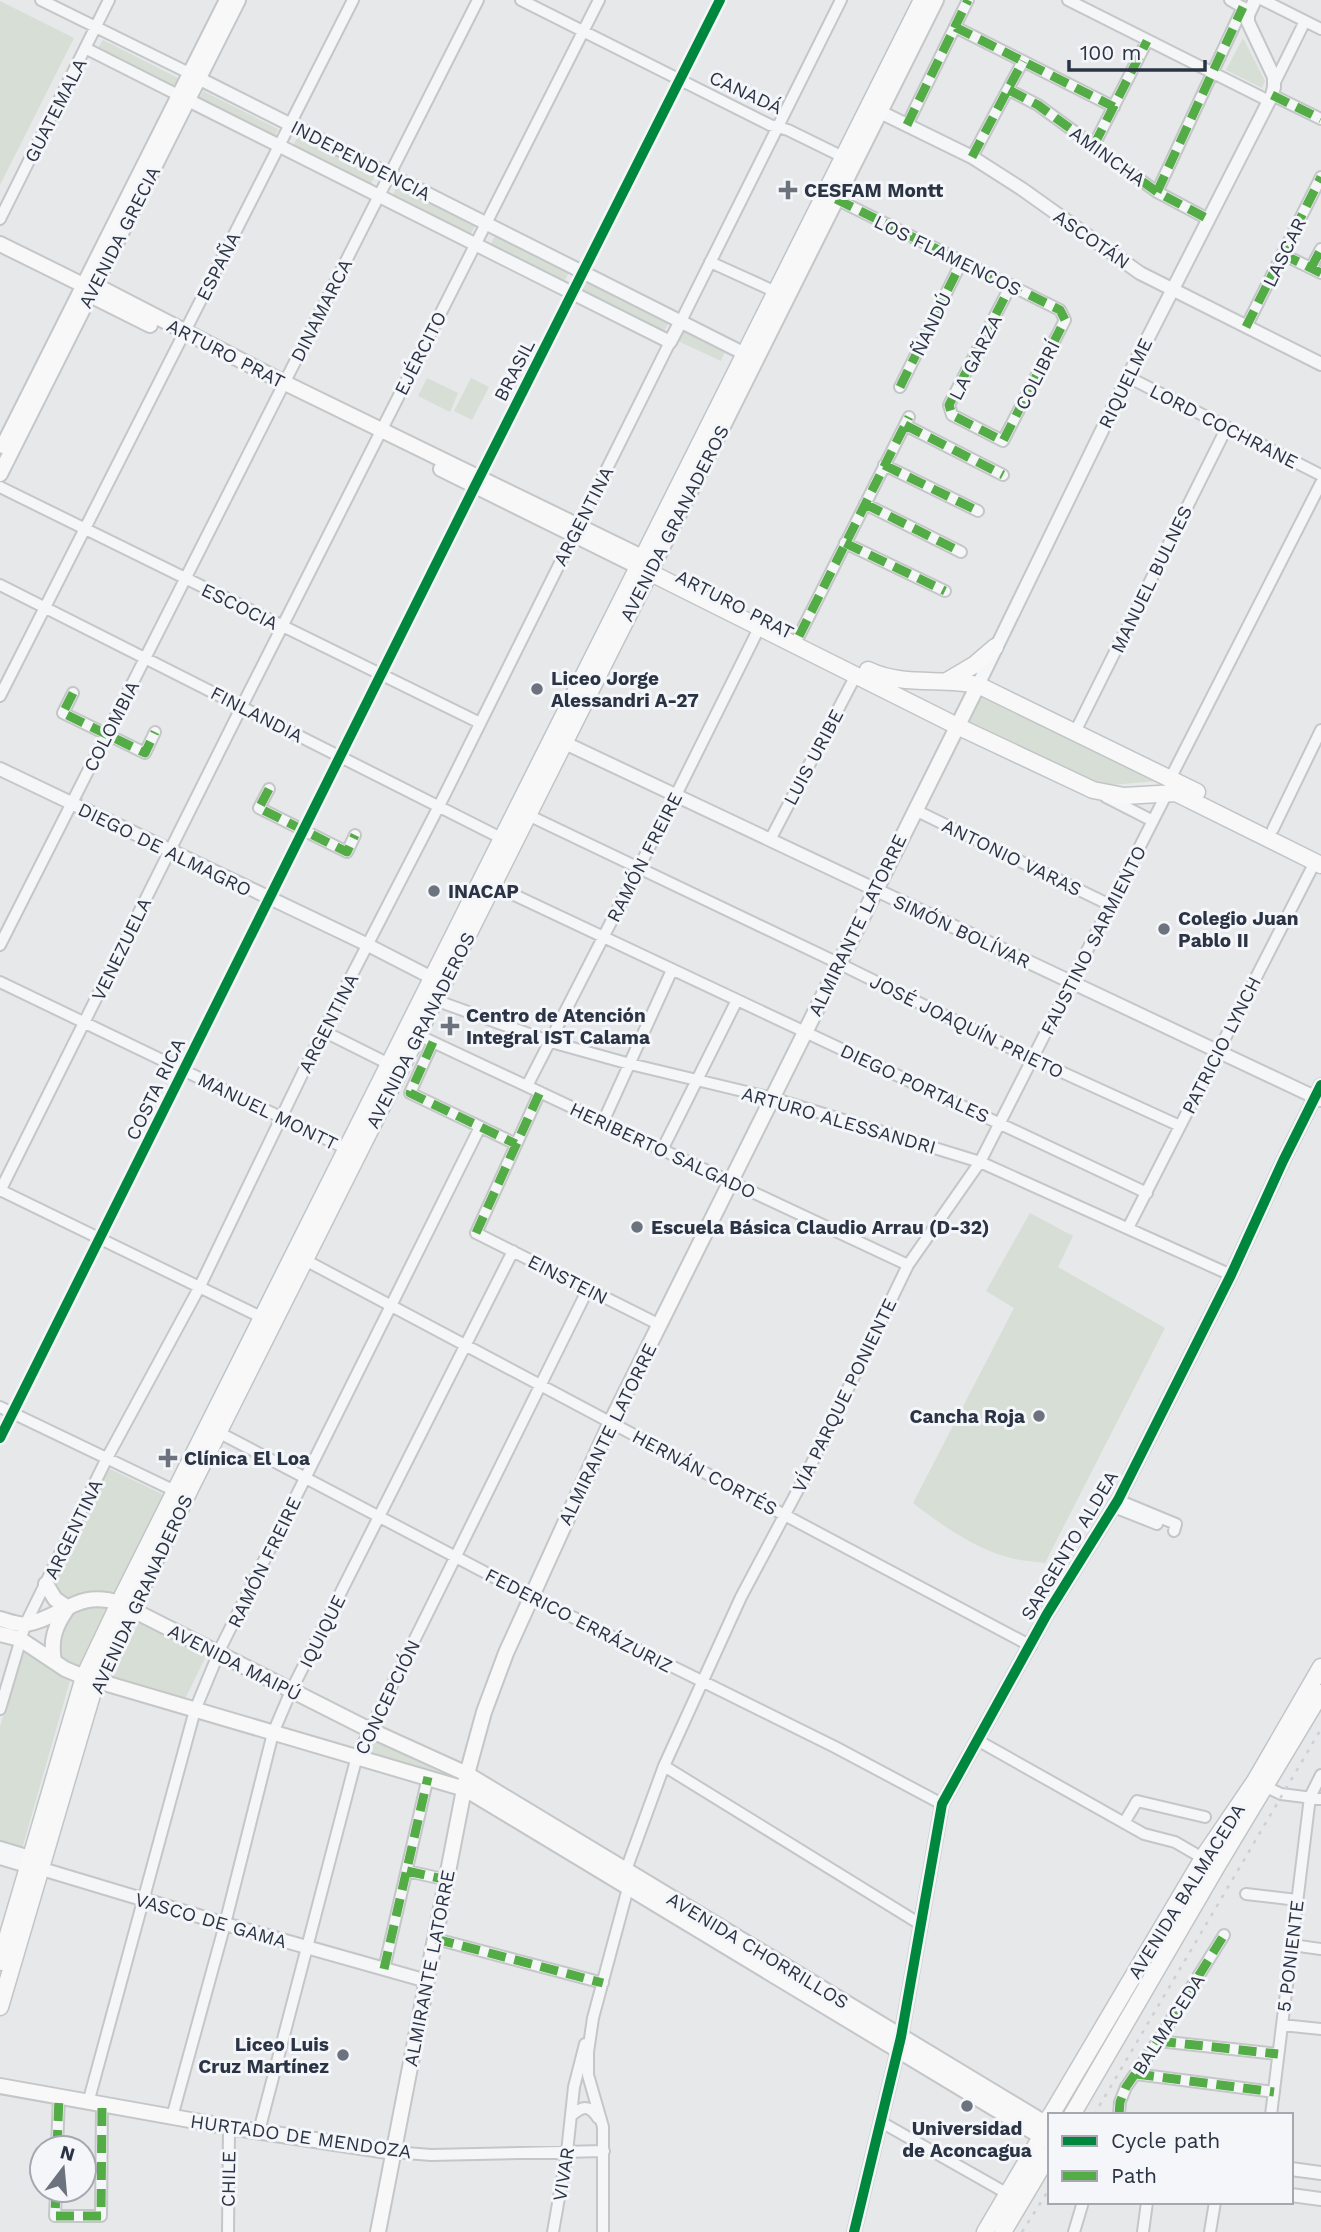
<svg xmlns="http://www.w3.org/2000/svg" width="1321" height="2232" font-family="'Work Sans',sans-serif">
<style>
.green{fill:#d6ded6}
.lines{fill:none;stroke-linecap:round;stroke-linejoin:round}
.minor-casing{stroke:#c4c6c8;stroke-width:14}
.tertiary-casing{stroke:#c4c6c8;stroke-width:16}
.secondary-casing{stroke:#c4c6c8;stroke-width:18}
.primary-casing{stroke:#c2c5c8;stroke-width:19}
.minor{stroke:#f5f6f7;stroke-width:10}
.tertiary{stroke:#f5f6f7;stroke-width:12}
.secondary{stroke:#f8f8f8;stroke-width:14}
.primary{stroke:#f8f8f8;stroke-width:16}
.rail{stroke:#cecfd2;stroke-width:2.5;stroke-dasharray:3.5 7;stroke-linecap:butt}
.quiet{stroke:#54ac47;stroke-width:9;stroke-dasharray:18 9;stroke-linecap:butt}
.cycleway-casing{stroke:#f4f6f9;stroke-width:15}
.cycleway{stroke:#00873e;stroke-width:10}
.poi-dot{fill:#6c737f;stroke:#f4f6f9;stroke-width:2.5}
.labels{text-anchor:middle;stroke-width:6;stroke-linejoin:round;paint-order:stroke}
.street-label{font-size:19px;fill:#2b3445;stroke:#f4f6f9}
.poi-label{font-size:19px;font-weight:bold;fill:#2b3445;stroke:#f4f6f9;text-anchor:start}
</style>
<rect width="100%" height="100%" fill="#e6e8ea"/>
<path class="green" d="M0,1L74,38L0,185Z
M1243,38L1265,81L1262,88L1226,70Z
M103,40L178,78L173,87L98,48Z
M203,91L278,129L275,137L199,99Z
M298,137L375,175L371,184L293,145Z
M397,187L475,226L470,235L392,196Z
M495,236L569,272L564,282L490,245Z
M586,280L669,321L664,332L581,291Z
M683,329L725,351L721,361L676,340Z
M427,378L458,393L450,412L418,396Z
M471,378L489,387L472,420L454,411Z
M981,696L1157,781L1100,786L968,724Z
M1030,1213L1073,1236L1058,1267L1165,1328L1045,1563C1033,1561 1019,1561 1007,1557C972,1547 942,1525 913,1503L1014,1308L986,1291Z
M108,1468L164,1495L113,1596L62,1597L53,1582Z
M82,1606H113L82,1669L66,1663L58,1657C55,1637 63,1615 82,1606Z
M140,1620L207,1654L184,1701L111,1680Z
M27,1648L71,1677L22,1849L0,1842V1727L23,1650Z
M375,1737L451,1775L452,1781L367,1756Z"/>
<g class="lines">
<g class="minor-casing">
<path id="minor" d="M41,0L189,73
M521,0L770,125L788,130L843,157
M1068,0L1269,101
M1230,0L1249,11
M1263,0L1321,29
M955,27L1114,107
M85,48L178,95
M1275,82L1305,21
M1009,90L1038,105L1157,192L1208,219
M1272,95L1321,119
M907,125L968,0
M1094,145L1147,41
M972,157L1023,61
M1157,192L1243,7
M836,199L1060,310L1065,320L1003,441L952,415L949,405L1011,285
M0,219L109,0
M1282,254L1321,273
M710,262L776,292
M1311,268L1321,249
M681,321L841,0
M1246,327L1321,177
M1128,377L1321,475
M900,387L962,261
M905,425L1003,475
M884,465L978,511
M0,487L480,723
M865,504L961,552
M845,543L945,591
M0,585L507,841
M799,636L909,417
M73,693L63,713L145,753L155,732
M0,696L353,0
M1075,732L1227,427
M1170,779L1321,483
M269,789L259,808L347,852L355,835
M1106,797L1153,821
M915,810L1110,905
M528,815L838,963L1033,1059L1180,1126
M1273,829L1321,730
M770,840L856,675
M493,885L1147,1193
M0,945L478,0
M0,982L347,1149
M435,1000L551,1042L630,1064L772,1098L980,1162L1231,1275
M323,1031L389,1064
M418,1035L908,1265
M433,1042L410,1093L516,1144
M527,1086L676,795L760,626
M540,1092L476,1233L660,1325
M603,1122L672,970
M662,1150L737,1000
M0,1190L265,1319
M0,1191L242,706L599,0
M1128,1228L1315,862
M305,1260L1031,1646
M0,1407L175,1491
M218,1432L530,1596L835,1747L942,1804
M0,1438L475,486L720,0
M1118,1500L1176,1524L1174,1531
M1114,1507L1157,1524
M0,1709L25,1625L107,1458L199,1288L323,1031L439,806L670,342
M977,1740L1144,1834L1175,1842L1206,1860
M664,1766L920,1924
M1260,1784L1281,1794L1321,1799
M1124,1823L1137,1801L1205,1817
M626,1870L664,1766L741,1597L809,1469L908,1265L980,1162L1167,793
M407,1871L448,1880
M1246,1894L1297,1900
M436,1939L603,1983
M1292,1945L1321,1949
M384,1969L428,1777
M1282,2025L1321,2029
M1158,2041L1278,2054
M1136,2074L1274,2092
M88,2103L195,1710L222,1645L480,1127
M1119,2115L1120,2102L1126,2087L1158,2041L1224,1935
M1271,2115L1310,1797L1321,1775
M571,2116C582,2106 589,2104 598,2118
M172,2117L225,1924L273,1733L291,1691L513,1251
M881,2122L1008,2194
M259,2131L357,1756L588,1289
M57,2148L59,2097
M394,2152L431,2155L604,2151
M56,2190L55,2216H101L102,2105
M228,2232L229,2127
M553,2232L567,2152L574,2087L585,2044
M603,2232V2127L588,2075V2052L593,2018L628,1888
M1074,2232L1083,2202
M1143,2232L1147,2202
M1210,2232L1215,2202"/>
</g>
<g class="tertiary-casing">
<path id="tertiary" d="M192,75L745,354
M182,97L670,342L681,321
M872,108L972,157L1022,189L1140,273L1321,364
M978,685L1128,377L1272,95L1274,87V77L1248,22V15L1255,0
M565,743L1321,1100
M0,769L368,945L438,981
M0,1848L30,1857L42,1869L225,1924L427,1981
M0,1858L27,1866
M1291,2169L1321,2173
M1291,2195L1321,2199
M854,2232L901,2037L942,1804L1047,1614L1118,1500L1231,1275L1283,1161L1321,1085"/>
</g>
<g class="secondary-casing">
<path id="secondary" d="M0,244L83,285H95L285,383L644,558
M83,285L90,295L150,325
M3,446L227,0
M441,469L639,567
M0,474L238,0
M650,572L936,0
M46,1584L55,1599L68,1608
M0,1619C8,1621 19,1626 27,1624C63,1617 78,1589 119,1603L370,1730L467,1774L1050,2126
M0,1634L20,1639L65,1669L84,1677L465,1789L1050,2142
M54,1661C50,1640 55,1626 67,1609
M0,2086L229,2127L394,2152
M378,2232L467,1774L484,1712L506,1653L611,1422L978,685"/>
</g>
<g class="primary-casing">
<path id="primary" d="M641,568L957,726L1093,790L1124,796L1176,793L1321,865
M868,670C903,687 941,677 978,685L1197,792
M947,681L974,665L995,647
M0,1962L84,1677L123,1595L922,0
M0,2007L96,1681L191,1487L650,572
M1051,2115L1206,1853L1255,1781L1321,1667
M1072,2115L1217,1866L1321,1693
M985,2232L1041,2137L1050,2116
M1003,2232L1050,2153"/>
</g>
<use href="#minor" class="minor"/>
<use href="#tertiary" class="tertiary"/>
<use href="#secondary" class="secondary"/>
<use href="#primary" class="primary"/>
<path class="rail" d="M1094,2115L1321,1729
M1022,2232L1050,2188"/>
<path class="quiet" d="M955,27L1114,107
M1009,90L1038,105L1157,192L1208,219
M1272,95L1321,119
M907,125L968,0
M1094,145L1147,41
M972,157L1023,61
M1157,192L1243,7
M836,199L1060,310L1065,320L1003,441L952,415L949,405L1011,285
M1282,254L1321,273
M1311,268L1321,249
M1246,327L1321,177
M900,387L962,261
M905,425L1003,475
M884,465L978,511
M865,504L961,552
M845,543L945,591
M799,636L909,417
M73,693L63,713L145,753L155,732
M269,789L259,808L347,852L355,835
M433,1042L410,1093L516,1144
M476,1233L540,1092
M407,1871L448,1880
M436,1939L603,1983
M384,1969L428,1777
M1158,2041L1278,2054
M1136,2074L1274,2092
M1119,2115L1120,2102L1126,2087L1158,2041L1224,1935
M57,2148L59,2097
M56,2190L55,2216H101L102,2105"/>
<g class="cycleway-casing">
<path id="cycleway" d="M0,1438L475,486L720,0
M854,2232L901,2037L942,1804L1047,1614L1118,1500L1231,1275L1283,1161L1321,1085"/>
</g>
<use href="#cycleway" class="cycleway"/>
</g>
<g class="poi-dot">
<path d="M784.5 179.5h7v7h7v7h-7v7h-7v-7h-7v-7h7z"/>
<circle cx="537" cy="689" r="7"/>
<circle cx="434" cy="891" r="7"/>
<circle cx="1164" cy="929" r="7"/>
<path d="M446.5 1015.5h7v7h7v7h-7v7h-7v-7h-7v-7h7z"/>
<circle cx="637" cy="1227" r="7"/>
<circle cx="1039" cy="1416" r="7"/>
<path d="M164.5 1447.5h7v7h7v7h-7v7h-7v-7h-7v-7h7z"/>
<circle cx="343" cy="2055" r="7"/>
<circle cx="967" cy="2106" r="7"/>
</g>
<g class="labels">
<g class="street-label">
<text transform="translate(746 92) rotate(25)" y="7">CANADÁ</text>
<text transform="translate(55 110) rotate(-63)" y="7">GUATEMALA</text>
<text transform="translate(1108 156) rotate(36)" y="7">AMINCHA</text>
<text transform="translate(361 160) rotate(27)" y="7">INDEPENDENCIA</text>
<text transform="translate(119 237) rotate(-63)" y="7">AVENIDA GRECIA</text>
<text transform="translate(1092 239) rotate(35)" y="7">ASCOTÁN</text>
<text transform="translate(1284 252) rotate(-64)" y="7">LASCAR</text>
<text transform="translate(948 255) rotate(26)" y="7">LOS FLAMENCOS</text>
<text transform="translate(218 266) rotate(-63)" y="7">ESPAÑA</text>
<text transform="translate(321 310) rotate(-63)" y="7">DINAMARCA</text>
<text transform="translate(931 324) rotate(-64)" y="7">ÑANDÚ</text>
<text transform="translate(226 353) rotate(27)" y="7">ARTURO PRAT</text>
<text transform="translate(420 353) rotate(-63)" y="7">EJÉRCITO</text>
<text transform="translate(975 357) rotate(-63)" y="7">LA GARZA</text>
<text transform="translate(514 370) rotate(-63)" y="7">BRASIL</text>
<text transform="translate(1037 375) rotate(-63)" y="7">COLIBRÍ</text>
<text transform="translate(1125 383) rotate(-64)" y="7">RIQUELME</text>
<text transform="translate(1224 426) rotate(27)" y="7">LORD COCHRANE</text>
<text transform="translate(583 516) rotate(-63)" y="7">ARGENTINA</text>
<text transform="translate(674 523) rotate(-63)" y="7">AVENIDA GRANADEROS</text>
<text transform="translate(1151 579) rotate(-64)" y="7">MANUEL BULNES</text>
<text transform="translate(735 604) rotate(27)" y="7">ARTURO PRAT</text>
<text transform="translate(240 606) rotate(26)" y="7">ESCOCIA</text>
<text transform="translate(257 714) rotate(27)" y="7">FINLANDIA</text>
<text transform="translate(111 726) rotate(-63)" y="7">COLOMBIA</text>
<text transform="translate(813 757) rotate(-62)" y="7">LUIS URIBE</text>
<text transform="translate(165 849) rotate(26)" y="7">DIEGO DE ALMAGRO</text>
<text transform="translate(644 857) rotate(-63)" y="7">RAMÓN FREIRE</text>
<text transform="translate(1012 857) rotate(26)" y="7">ANTONIO VARAS</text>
<text transform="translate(857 925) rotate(-64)" y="7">ALMIRANTE LATORRE</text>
<text transform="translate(962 931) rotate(25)" y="7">SIMÓN BOLÍVAR</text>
<text transform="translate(1093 940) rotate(-63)" y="7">FAUSTINO SARMIENTO</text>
<text transform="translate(121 949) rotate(-64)" y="7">VENEZUELA</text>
<text transform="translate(328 1023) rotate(-63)" y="7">ARGENTINA</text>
<text transform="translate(967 1026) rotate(26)" y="7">JOSÉ JOAQUÍN PRIETO</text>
<text transform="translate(420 1030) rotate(-63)" y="7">AVENIDA GRANADEROS</text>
<text transform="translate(1221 1045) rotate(-63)" y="7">PATRICIO LYNCH</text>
<text transform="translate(915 1083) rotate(25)" y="7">DIEGO PORTALES</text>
<text transform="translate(155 1089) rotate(-64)" y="7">COSTA RICA</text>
<text transform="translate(268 1111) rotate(26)" y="7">MANUEL MONTT</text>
<text transform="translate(839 1120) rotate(16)" y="7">ARTURO ALESSANDRI</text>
<text transform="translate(663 1150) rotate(25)" y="7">HERIBERTO SALGADO</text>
<text transform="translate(568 1279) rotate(27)" y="7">EINSTEIN</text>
<text transform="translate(844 1395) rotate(-64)" y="7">VÍA PARQUE PONIENTE</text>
<text transform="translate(607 1434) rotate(-64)" y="7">ALMIRANTE LATORRE</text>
<text transform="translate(705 1472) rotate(28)" y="7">HERNÁN CORTÉS</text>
<text transform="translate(73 1529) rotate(-64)" y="7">ARGENTINA</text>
<text transform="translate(1069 1545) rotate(-59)" y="7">SARGENTO ALDEA</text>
<text transform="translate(264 1562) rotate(-64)" y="7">RAMÓN FREIRE</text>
<text transform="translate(141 1594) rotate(-65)" y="7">AVENIDA GRANADEROS</text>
<text transform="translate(579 1620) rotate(27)" y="7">FEDERICO ERRÁZURIZ</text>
<text transform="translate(322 1631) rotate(-63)" y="7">IQUIQUE</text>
<text transform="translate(235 1662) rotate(27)" y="7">AVENIDA MAIPÚ</text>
<text transform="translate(387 1697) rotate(-64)" y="7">CONCEPCIÓN</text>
<text transform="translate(1186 1891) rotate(-58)" y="7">AVENIDA BALMACEDA</text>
<text transform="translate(211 1920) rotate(16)" y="7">VASCO DE GAMA</text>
<text transform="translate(758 1950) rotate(31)" y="7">AVENIDA CHORRILLOS</text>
<text transform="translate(1290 1956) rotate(-83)" y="7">5 PONIENTE</text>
<text transform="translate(429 1968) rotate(-79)" y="7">ALMIRANTE LATORRE</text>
<text transform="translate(1168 2024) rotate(-57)" y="7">BALMACEDA</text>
<text transform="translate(301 2136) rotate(8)" y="7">HURTADO DE MENDOZA</text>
<text transform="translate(563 2174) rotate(-81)" y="7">VIVAR</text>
<text transform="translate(228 2179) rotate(-89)" y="7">CHILE</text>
</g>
<g class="poi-label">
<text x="804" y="197">CESFAM Montt</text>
<text x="551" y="685">Liceo Jorge<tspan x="551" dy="22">Alessandri A-27</tspan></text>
<text x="448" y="898">INACAP</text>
<text x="1178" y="925">Colegio Juan<tspan x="1178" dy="22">Pablo II</tspan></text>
<text x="466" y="1022">Centro de Atención<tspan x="466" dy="22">Integral IST Calama</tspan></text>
<text x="651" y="1234">Escuela Básica Claudio Arrau (D-32)</text>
<text x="1025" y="1423" text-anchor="end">Cancha Roja</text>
<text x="184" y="1465">Clínica El Loa</text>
<text x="329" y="2051" text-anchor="end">Liceo Luis<tspan x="329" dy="22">Cruz Martínez</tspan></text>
<text x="967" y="2135" text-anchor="middle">Universidad<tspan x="967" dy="22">de Aconcagua</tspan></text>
</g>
</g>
<rect x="1048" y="2113" width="245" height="91" fill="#f4f6f9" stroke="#a4a8b1" stroke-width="2"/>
<rect x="1062" y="2136" width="35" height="10" fill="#00873e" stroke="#a4a8b1" stroke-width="2"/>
<text x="1111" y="2148" font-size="21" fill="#2b3445">Cycle path</text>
<rect x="1062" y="2171" width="35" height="10" fill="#54ac47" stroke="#a4a8b1" stroke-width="2"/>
<text x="1111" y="2183" font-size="21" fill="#2b3445">Path</text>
<g transform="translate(63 2169) rotate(16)"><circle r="33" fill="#f4f6f9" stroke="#a4a8b1" stroke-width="2"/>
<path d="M0-5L12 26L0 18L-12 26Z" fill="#6c737f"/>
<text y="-10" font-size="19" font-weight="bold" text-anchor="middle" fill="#2b3445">N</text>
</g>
<path d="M1069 60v10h136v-10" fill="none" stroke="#2b3445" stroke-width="3.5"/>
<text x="1080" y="60" font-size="21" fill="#2b3445" stroke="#f4f6f9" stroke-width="5" paint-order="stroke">100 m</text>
</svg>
